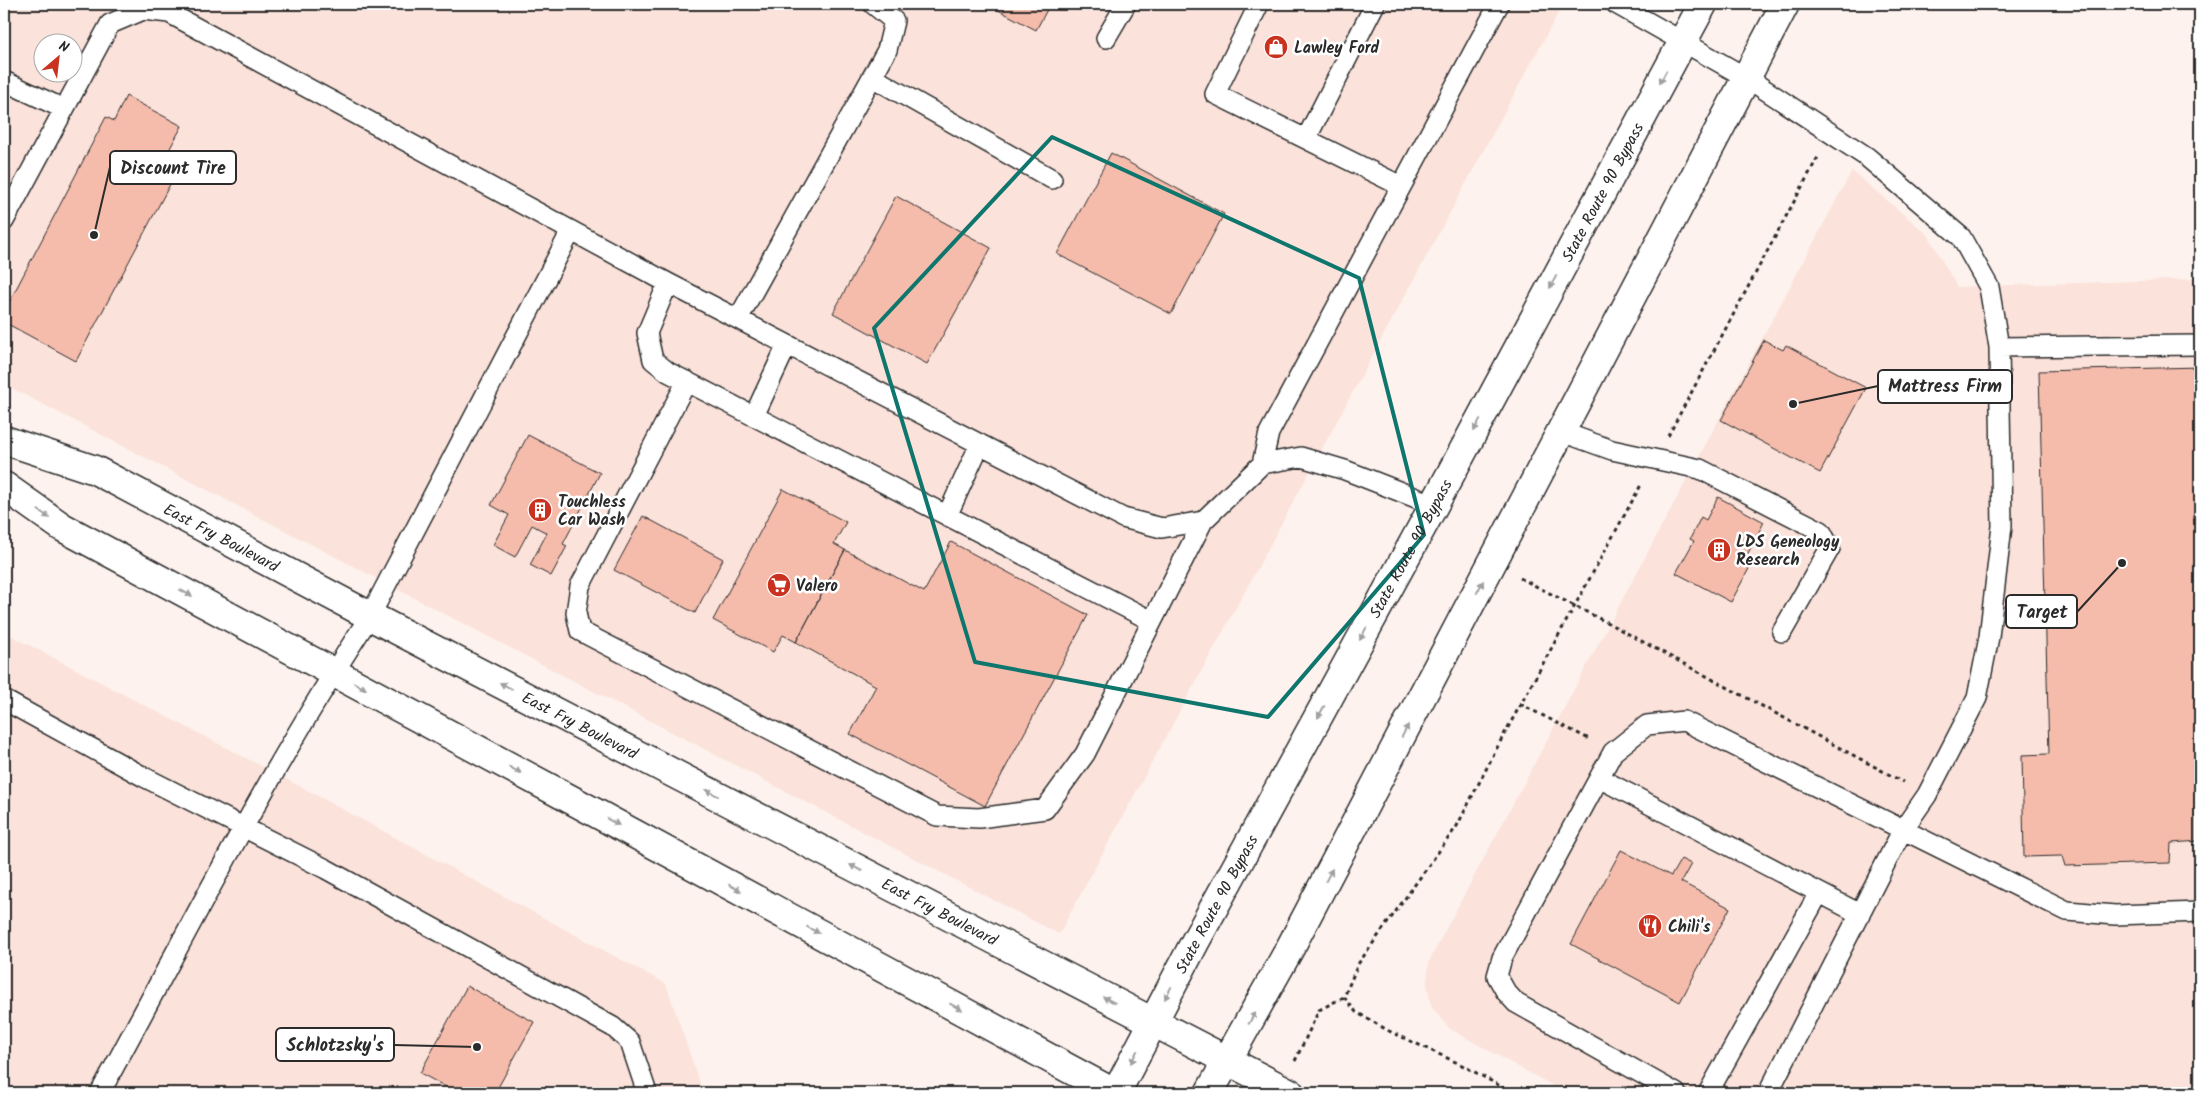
<svg xmlns="http://www.w3.org/2000/svg" width="2204" height="1097" font-family="Kalam,sans-serif">
<style>
.built{fill:#fbe2da;fill-rule:evenodd}
.building{fill:#f5bcac;stroke:#2b2b2b}
.lines{fill:none;stroke-linecap:round;stroke-linejoin:round}
.lane-casing{stroke:#2b2b2b;stroke-width:22}
.secondary-casing{stroke:#2b2b2b;stroke-width:31}
.highway-casing{stroke:#2b2b2b;stroke-width:31}
.path{stroke:#2b2b2b;stroke-width:3;stroke-dasharray:4 4;stroke-linecap:butt}
.lane{stroke:#fff;stroke-width:19}
.secondary{stroke:#fff;stroke-width:28}
.highway{stroke:#fff;stroke-width:28}
.oneway{fill:#a0a0a0}
.marked{fill:none;stroke:#0f766e;stroke-width:4;stroke-linejoin:round}
.labels{text-anchor:middle;stroke-width:5;stroke-linejoin:round;paint-order:stroke}
.poi-label{font-size:16px;font-weight:bold;fill:#2b2b2b;stroke:#fff;text-anchor:start}
.street-label{font-size:16px;fill:#2b2b2b;stroke:#fff}
.leader{fill:none;stroke:#2b2b2b;stroke-width:2}
.callout-dot{fill:#2b2b2b;stroke:#fff;stroke-width:2}
.callout{fill:#fff;stroke:#2b2b2b;stroke-width:2}
.callout-label{font-size:18px;text-anchor:middle;font-weight:bold;fill:#2b2b2b}
</style>
<rect width="100%" height="100%" fill="#fdf2ee"/>
<filter id="ink" filterUnits="userSpaceOnUse"><feTurbulence type="fractalNoise" baseFrequency=".02" numOctaves="2"/><feDisplacementMap in="SourceGraphic" scale="10" xChannelSelector="R" yChannelSelector="G"/><feConvolveMatrix kernelMatrix="1 2 1 2 8 2 1 2 1" color-interpolation-filters="sRGB"/></filter>
<g filter="url(#ink)">
<path class="built" d="M4,4H1563L1059,934L4,384ZM42,42H72V72H42Z
M1852,171L1928,235L1957,287L2200,279V1093H1566L1450,1029L1431,1006L1427,983L1429,962L1439,942Z
M4,632L307,790L666,984L703,1093H4Z"/>
<path class="building" d="M987,4H1050L1036,30Z
M126,96L182,126L169,150L184,158L76,361L4,322V312L106,117L114,121Z
M1111,153L1224,214L1171,314L1057,254Z
M896,196L991,248L927,364L833,313Z
M1764,340L1783,350L1786,345L1866,388L1820,473L1721,420Z
M2200,367V841L2171,843L2170,863L2065,866L2062,856L2024,857L2022,755L2049,754L2039,371Z
M528,435L600,473L563,544L567,546L551,576L530,565L547,533L532,525L515,557L493,545L509,515L491,505Z
M783,489L846,522L834,544L845,550L796,642L783,635L773,652L713,620Z
M1718,497L1764,522L1745,559L1752,563L1731,602L1676,573L1694,541L1690,539L1701,517L1706,520Z
M643,516L723,559L695,613L614,570Z
M951,542L1088,615L985,806L850,734L876,686L796,642L845,550L924,592Z
M1621,850L1671,876L1681,859L1691,864L1681,882L1730,908L1680,1002L1571,944Z
M467,986L534,1022L495,1093H457L420,1073Z"/>
<g class="lines">
<g class="lane-casing">
<path id="lane" d="M1259,4L1215,94L1401,186
M1616,4L1747,78L1867,157L1961,237L1989,287L1999,347L2002,526L1989,637L1977,698L1927,795L1902,831L1768,1093
M1106,38L1126,4
M872,77L1052,179
M4,81L64,109
M1306,139L1375,4
M4,221L110,24L143,10L169,13L668,283L1123,518L1162,528L1203,521L1262,464L1301,457L1345,470L1434,505
M668,283L647,333L653,360L668,372L1152,621
M738,319L887,50L894,21L873,4
M1999,347L2200,345
M687,381L580,586L576,613L580,631L937,816L979,818L1045,809L1085,754L1203,521
M754,416L787,345
M1562,432L1612,450L1700,469L1821,531L1830,548L1782,632
M1262,464L1269,433L1499,4
M947,516L980,444
M4,700L144,777L326,869L613,1027L630,1042L647,1093
M1599,778L1860,914
M100,1093C187,933 270,768 370,616L571,231
M1676,1093L1516,1003L1506,992L1497,976L1502,958L1613,752L1647,725L1684,721L2067,911L2115,915L2200,912
M1708,1093L1819,893"/>
</g>
<g class="secondary-casing">
<g id="secondary">
<path id="s1" d="M4,440L95,470L370,616L1153,1022"/>
<path d="M4,486L62,527L570,799L1114,1093"/>
</g>
</g>
<g class="highway-casing">
<g id="highway">
<path d="M1153,1022L1290,1093"/>
<path id="s2" d="M1116,1093L1195,942L1434,505L1703,4"/>
<path d="M1209,1093L1289,950L1785,4"/>
</g>
</g>
<path class="path" d="M1668,436L1818,157
M1520,578L1608,623L1903,782
M1520,704L1589,739
M1295,1061L1319,1010L1344,997
M1513,1093L1460,1064L1389,1031L1356,1012L1344,997L1358,964L1457,826L1500,742L1641,485"/>
<use href="#lane" class="lane"/>
<use href="#secondary" class="secondary"/>
<use href="#highway" class="highway"/>
</g>
<defs><path id="oneway-solid" d="M-6-.8H1V-3.2L6.5 0L1 3.2V.8H-6Z" transform="scale(1.25)"/></defs>
<g class="oneway">
<use href="#oneway-solid" transform="translate(1663 77) rotate(118)"/>
<use href="#oneway-solid" transform="translate(1553 282) rotate(118)"/>
<use href="#oneway-solid" transform="translate(1477 425) rotate(118)"/>
<use href="#oneway-solid" transform="translate(44 514) rotate(35)"/>
<use href="#oneway-solid" transform="translate(1480 587) rotate(-62)"/>
<use href="#oneway-solid" transform="translate(186 593) rotate(28)"/>
<use href="#oneway-solid" transform="translate(1363 634) rotate(118)"/>
<use href="#oneway-solid" transform="translate(360 686) rotate(29)"/>
<use href="#oneway-solid" transform="translate(506 686) rotate(-153)"/>
<use href="#oneway-solid" transform="translate(1321 712) rotate(119)"/>
<use href="#oneway-solid" transform="translate(1405 731) rotate(-62)"/>
<use href="#oneway-solid" transform="translate(515 770) rotate(28)"/>
<use href="#oneway-solid" transform="translate(712 793) rotate(-153)"/>
<use href="#oneway-solid" transform="translate(613 822) rotate(28)"/>
<use href="#oneway-solid" transform="translate(856 868) rotate(-153)"/>
<use href="#oneway-solid" transform="translate(1329 875) rotate(-62)"/>
<use href="#oneway-solid" transform="translate(735 888) rotate(28)"/>
<use href="#oneway-solid" transform="translate(813 930) rotate(28)"/>
<use href="#oneway-solid" transform="translate(1168 993) rotate(118)"/>
<use href="#oneway-solid" transform="translate(1109 1000) rotate(-153)"/>
<use href="#oneway-solid" transform="translate(956 1007) rotate(28)"/>
<use href="#oneway-solid" transform="translate(1252 1018) rotate(-60)"/>
<use href="#oneway-solid" transform="translate(1134 1057) rotate(117)"/>
</g>
</g>
<path class="marked" d="M1052,137L1359,278L1424,535L1268,717L975,662L874,328Z"/>
<defs>
<g id="shop-disc" transform="scale(1.25)"><circle r="9.5" fill="#c8321e" stroke="#fff"/><path d="M-5-2.5h2.3a2.7 3.5 0 0 1 5.4 0H5L5.5 6h-11ZM-1.5-2.5h3a1.5 2.3 0 0 0-3 0Z" fill="#fff"/></g>
<g id="building-disc" transform="scale(1.25)"><circle r="9.5" fill="#c8321e" stroke="#fff"/><path d="M-4-6H4V6H1V3H-1V6H-4ZM-2.5-4.3h1.7v1.8h-1.7ZM.8-4.3h1.7v1.8H.8ZM-2.5-1h1.7V.8h-1.7ZM.8-1h1.7V.8H.8Z" fill="#fff"/></g>
<g id="supermarket-disc" transform="scale(1.25)"><circle r="9.5" fill="#c8321e" stroke="#fff"/><path d="M-6-5.5h2.5l.6 2H6L4.5 2H-2.5L-4.4-4H-6ZM-1.5 3.2a1.3 1.3 0 1 0 .1 0ZM3 3.2a1.3 1.3 0 1 0 .1 0Z" fill="#fff"/></g>
<g id="restaurant-disc" transform="scale(1.25)"><circle r="9.5" fill="#c8321e" stroke="#fff"/><path d="M-5-6h1v4h1v-4h1v4h1v-4h1v5L-1.5 .5V6h-2V.5L-5-1ZM5-6V6H3V1.5H1.5Q1.5-4 5-6Z" fill="#fff"/></g>
</defs>
<g fill-rule="evenodd">
<use href="#shop-disc" x="1276" y="47"/>
<use href="#building-disc" x="540" y="510"/>
<use href="#building-disc" x="1719" y="550"/>
<use href="#supermarket-disc" x="779" y="585"/>
<use href="#restaurant-disc" x="1650" y="926"/>
</g>
<g class="labels">
<g class="poi-label">
<text x="1294" y="53">Lawley Ford</text>
<text x="558" y="507">Touchless<tspan x="558" dy="18">Car Wash</tspan></text>
<text x="1736" y="547">LDS Geneology<tspan x="1736" dy="18">Research</tspan></text>
<text x="796" y="591">Valero</text>
<text x="1668" y="932">Chili's</text>
</g>
<g class="street-label">
<text dy="6" stroke="none"><textPath href="#s2" startOffset="1024">State Route 90 Bypass</textPath></text>
<text dy="6" stroke="none"><textPath href="#s1" startOffset="239">East Fry Boulevard</textPath></text>
<text dy="6" stroke="none"><textPath href="#s2" startOffset="619">State Route 90 Bypass</textPath></text>
<text dy="6" stroke="none"><textPath href="#s1" startOffset="644">East Fry Boulevard</textPath></text>
<text dy="6" stroke="none"><textPath href="#s2" startOffset="214">State Route 90 Bypass</textPath></text>
<text dy="6" stroke="none"><textPath href="#s1" startOffset="1049">East Fry Boulevard</textPath></text>
</g>
</g>
<path class="leader" d="M94 235L110 167M1793 404L1878 386M2122 563L2077 612M477 1047L394 1045"/>
<g class="callout-dot">
<circle cx="94" cy="235" r="5"/>
<circle cx="1793" cy="404" r="5"/>
<circle cx="2122" cy="563" r="5"/>
<circle cx="477" cy="1047" r="5"/>
</g>
<g class="callout">
<rect x="110" y="151" width="126" height="33" rx="5"/>
<rect x="1878" y="370" width="134" height="33" rx="5"/>
<rect x="2006" y="595" width="71" height="33" rx="5"/>
<rect x="276" y="1028" width="118" height="33" rx="5"/>
</g>
<g class="callout-label">
<text x="173" y="174">Discount Tire</text>
<text x="1945" y="392">Mattress Firm</text>
<text x="2042" y="618">Target</text>
<text x="335" y="1051">Schlotzsky's</text>
</g>
<rect width="2204" height="1097" fill="none" stroke="#fff" stroke-width="20"/>
<rect x="10" y="10" width="2184" height="1077" fill="none" stroke="#2b2b2b" stroke-width="2" filter="url(#ink)"/>
<g transform="translate(58 58) rotate(28)"><circle r="24" fill="#ffffff" stroke="#aaaaaa"/>
<path d="M0-4L9 19L0 12L-9 19Z" fill="#c8321e"/>
<text y="-8" font-size="14" font-weight="bold" text-anchor="middle" fill="#2b2b2b">N</text>
</g>
</svg>
